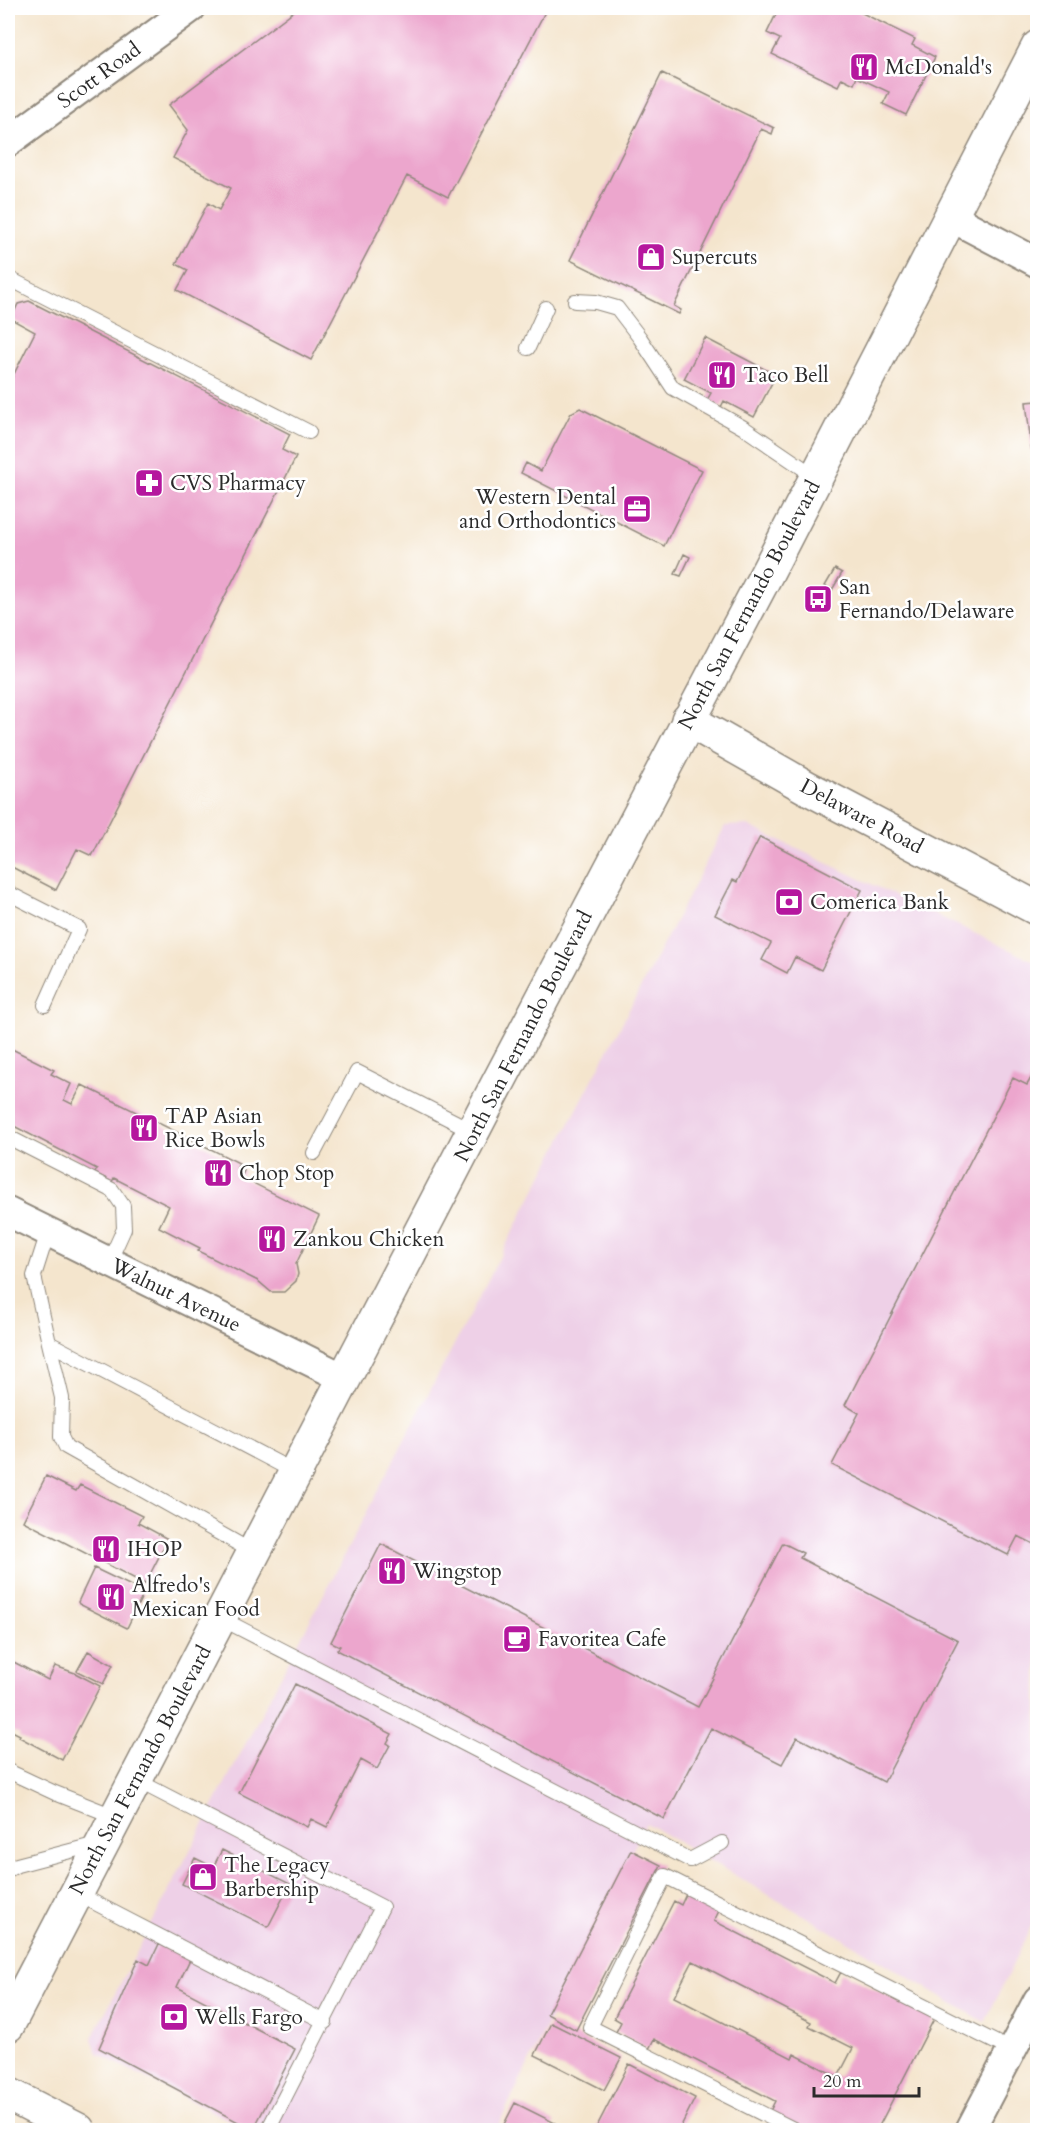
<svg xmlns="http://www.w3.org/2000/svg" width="1045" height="2138" font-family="Cardo,serif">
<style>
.built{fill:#eed0e7}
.building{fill:#eca6cd;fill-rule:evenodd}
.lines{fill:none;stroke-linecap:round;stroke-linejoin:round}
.service-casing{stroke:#90887c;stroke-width:16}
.minor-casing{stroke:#90887c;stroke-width:32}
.tertiary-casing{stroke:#90887c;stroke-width:36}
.secondary-casing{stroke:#90887c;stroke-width:36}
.primary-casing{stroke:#90887c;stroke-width:36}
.service{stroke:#fff;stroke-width:14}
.minor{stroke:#fff;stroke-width:28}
.tertiary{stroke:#fff;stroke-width:33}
.secondary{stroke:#fff;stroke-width:33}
.primary{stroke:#fff;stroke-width:33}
.labels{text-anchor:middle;stroke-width:5;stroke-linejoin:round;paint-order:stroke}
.poi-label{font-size:21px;fill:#2b2b2b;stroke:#fff;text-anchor:start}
.street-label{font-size:21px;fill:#2b2b2b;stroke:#fff}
</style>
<rect width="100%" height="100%" fill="#fff"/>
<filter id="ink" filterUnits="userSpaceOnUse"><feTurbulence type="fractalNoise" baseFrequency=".0167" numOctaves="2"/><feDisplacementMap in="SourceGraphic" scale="12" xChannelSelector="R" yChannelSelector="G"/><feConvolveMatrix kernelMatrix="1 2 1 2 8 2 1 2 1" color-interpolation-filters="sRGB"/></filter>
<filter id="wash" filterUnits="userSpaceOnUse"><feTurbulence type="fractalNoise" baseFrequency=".008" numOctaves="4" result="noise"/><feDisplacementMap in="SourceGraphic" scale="24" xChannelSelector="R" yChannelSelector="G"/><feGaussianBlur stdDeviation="1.35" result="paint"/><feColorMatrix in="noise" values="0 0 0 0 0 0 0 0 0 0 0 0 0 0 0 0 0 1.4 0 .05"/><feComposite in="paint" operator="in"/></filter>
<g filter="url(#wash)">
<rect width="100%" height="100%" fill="#f4e5cd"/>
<path class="built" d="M747,825L1037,963V1914L985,2022L646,1823L496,2130H248L97,2053L92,2038L725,826Z"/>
<g id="blocks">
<path class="building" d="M298,8H547L448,197L407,176L311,360L177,290L188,270L176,264L208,203L219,210L231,188L173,158L188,130L169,105Z
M779,8H852L915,39L912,45L935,57L906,115L883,104L889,92L857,77L854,84L842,78L838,86L772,54L780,39L767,33Z
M662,73L774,128L772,134L761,129L674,306L681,310L679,314L570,260Z
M29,301L290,434L282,450L296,457L92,856L77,849L56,890L8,865V386L35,332L11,319L18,304Z
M705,338L776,375L754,417L724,401L721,407L707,400L711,393L684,379Z
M1038,401V452L1032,453L1026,402Z
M580,408L702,470L664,546L521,473L526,463L541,471L571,413Z
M684,554L690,557L681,576L675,574Z
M835,569L842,573L832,590L825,586Z
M760,837L862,890L821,970L795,957L787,973L762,960L771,943L715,915L733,880L737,882Z
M8,1047L54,1070L51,1074L71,1084L64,1100L72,1104L82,1085L239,1163L237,1168L244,1171L241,1177L319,1216L296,1264L298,1274L296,1281L284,1292H271L258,1281L198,1251L200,1248L159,1227L169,1206L114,1178L112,1182L95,1173L97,1169L8,1123Z
M1038,1066V1546L1018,1536L1008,1555L832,1465L859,1413L845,1405L1013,1078L1027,1085Z
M46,1476L76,1491L80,1485L142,1516L138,1523L168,1539L145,1584L23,1521Z
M783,1543L803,1553L800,1558L958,1640L884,1782L797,1737L782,1764L711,1728L664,1819L337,1650L340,1646L331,1642L381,1544L698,1707Z
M94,1568L144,1592L127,1628L79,1604L78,1602Z
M88,1651L113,1665L103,1684L77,1671Z
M8,1659L48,1680L55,1666L75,1673L100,1686L62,1760L19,1737L20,1735L8,1729Z
M295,1684L392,1734L387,1743L390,1745L377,1769L361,1760L327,1827L311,1819L307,1827L239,1793Z
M222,1850L290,1884L268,1927L182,1884L195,1858L213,1867Z
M631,1850L661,1865L576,2030L547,2014Z
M687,1892L720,1909L714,1921L835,1983L841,1972L934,2019L877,2130H803L769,2113L775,2101L654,2039L649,2049L616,2032L621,2022L614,2018L674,1901L681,1905ZM693,1961L811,2022L809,2026L853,2048L838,2077L794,2054L792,2058L674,1997Z
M159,1944L190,1959L177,1987L295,2049L253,2130L99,2048L138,1959L149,1965Z
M551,2023L621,2058L604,2090L535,2055Z
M629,2064L695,2098L679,2130H595Z
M515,2103L555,2123L551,2130H501Z"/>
</g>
</g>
<g filter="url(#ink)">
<use href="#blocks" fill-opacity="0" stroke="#90887c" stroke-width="1.5"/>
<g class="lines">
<g class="service-casing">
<path id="service" d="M8,278L309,432
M575,301L596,302L617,308L640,338L673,388L744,428L816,477
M528,348L546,308
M8,893L79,929L45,1005
M8,1137L112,1190L123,1206L124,1229L109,1262
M314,1153L357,1072L473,1131
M48,1232L34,1276L49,1343
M253,1552L66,1447L61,1437L62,1398L49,1343L295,1472
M220,1618L690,1860L722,1843
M8,1771L55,1793L116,1817
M136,1780L382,1907L268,2130
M8,1870L17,1865L97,1844
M76,1893L325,2022
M795,2130L590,2027L665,1876L1011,2050"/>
</g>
<g class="minor-casing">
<path id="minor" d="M8,142L191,8
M951,217L1038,263
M8,1212L344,1378
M970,2130L1038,2000"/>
</g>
<g class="tertiary-casing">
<path id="tertiary" d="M688,720L806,787L1038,909"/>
</g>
<g class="secondary-casing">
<path id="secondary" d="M8,2094L78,2130"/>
</g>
<g class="primary-casing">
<path id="primary" d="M8,2025L497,1085L769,569L1038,47"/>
</g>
<use href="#service" class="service"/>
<use href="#minor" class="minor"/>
<use href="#tertiary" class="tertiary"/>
<use href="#secondary" class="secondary"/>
<use href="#primary" class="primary"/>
</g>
</g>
<defs>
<g id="restaurant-square" transform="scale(1.5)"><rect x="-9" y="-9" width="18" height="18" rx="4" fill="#b5179e" stroke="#fff"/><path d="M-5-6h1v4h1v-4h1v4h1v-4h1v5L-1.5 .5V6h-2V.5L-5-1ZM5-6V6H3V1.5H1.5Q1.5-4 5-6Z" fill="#fff"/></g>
<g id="shop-square" transform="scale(1.5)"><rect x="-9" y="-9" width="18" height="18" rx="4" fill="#b5179e" stroke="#fff"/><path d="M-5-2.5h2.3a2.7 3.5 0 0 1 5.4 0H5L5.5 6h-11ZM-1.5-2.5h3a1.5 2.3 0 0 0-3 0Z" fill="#fff"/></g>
<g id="pharmacy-square" transform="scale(1.5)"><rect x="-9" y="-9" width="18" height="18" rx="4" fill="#b5179e" stroke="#fff"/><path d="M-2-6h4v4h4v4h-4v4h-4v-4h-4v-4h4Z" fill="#fff"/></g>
<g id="office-square" transform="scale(1.5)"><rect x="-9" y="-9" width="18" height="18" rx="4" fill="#b5179e" stroke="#fff"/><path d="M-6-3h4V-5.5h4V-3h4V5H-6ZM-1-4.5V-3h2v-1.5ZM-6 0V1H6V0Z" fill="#fff"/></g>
<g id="bus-square" transform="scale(1.5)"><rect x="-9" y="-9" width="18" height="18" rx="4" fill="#b5179e" stroke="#fff"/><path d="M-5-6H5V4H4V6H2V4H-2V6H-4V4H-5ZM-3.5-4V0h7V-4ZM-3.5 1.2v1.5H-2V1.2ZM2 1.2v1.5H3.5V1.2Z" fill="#fff"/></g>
<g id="bank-square" transform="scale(1.5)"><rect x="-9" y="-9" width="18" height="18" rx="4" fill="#b5179e" stroke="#fff"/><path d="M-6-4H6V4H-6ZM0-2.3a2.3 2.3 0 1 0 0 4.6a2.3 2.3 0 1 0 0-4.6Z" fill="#fff"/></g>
<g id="cafe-square" transform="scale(1.5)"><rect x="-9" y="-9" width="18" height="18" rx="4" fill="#b5179e" stroke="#fff"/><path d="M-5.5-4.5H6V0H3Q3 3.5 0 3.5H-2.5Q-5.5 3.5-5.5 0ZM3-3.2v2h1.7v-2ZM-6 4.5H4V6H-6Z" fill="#fff"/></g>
</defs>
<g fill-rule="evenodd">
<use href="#restaurant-square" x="864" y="67"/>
<use href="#shop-square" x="651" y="257"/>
<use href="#restaurant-square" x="722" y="375"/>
<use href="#pharmacy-square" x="149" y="483"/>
<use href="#office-square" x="637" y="509"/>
<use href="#bus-square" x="818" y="599"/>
<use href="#bank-square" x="789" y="902"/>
<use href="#restaurant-square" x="144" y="1128"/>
<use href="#restaurant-square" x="218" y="1173"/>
<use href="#restaurant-square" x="272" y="1239"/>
<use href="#restaurant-square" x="106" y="1549"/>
<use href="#restaurant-square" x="392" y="1571"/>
<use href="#restaurant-square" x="111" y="1597"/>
<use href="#cafe-square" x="517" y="1639"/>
<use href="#shop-square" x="203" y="1877"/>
<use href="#bank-square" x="174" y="2017"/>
</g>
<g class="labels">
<g class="poi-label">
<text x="885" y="74">McDonald's</text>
<text x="672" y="264">Supercuts</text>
<text x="743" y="382">Taco Bell</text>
<text x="170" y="490">CVS Pharmacy</text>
<text x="616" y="504" text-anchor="end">Western Dental<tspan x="616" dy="24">and Orthodontics</tspan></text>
<text x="839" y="594">San<tspan x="839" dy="24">Fernando/Delaware</tspan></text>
<text x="810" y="909">Comerica Bank</text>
<text x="165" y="1123">TAP Asian<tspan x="165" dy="24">Rice Bowls</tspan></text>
<text x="239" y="1180">Chop Stop</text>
<text x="293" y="1246">Zankou Chicken</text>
<text x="127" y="1556">IHOP</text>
<text x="413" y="1578">Wingstop</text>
<text x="132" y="1592">Alfredo's<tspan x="132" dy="24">Mexican Food</tspan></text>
<text x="538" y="1646">Favoritea Cafe</text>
<text x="224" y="1872">The Legacy<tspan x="224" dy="24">Barbership</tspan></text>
<text x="195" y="2024">Wells Fargo</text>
</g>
<g class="street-label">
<text transform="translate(99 75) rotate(-36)" y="7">Scott Road</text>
<text transform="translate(749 605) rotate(-62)" y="7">North San Fernando Boulevard</text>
<text transform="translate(862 816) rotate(28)" y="7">Delaware Road</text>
<text transform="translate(523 1036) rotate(-63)" y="7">North San Fernando Boulevard</text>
<text transform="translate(176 1295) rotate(26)" y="7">Walnut Avenue</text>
<text transform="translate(140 1770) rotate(-62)" y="7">North San Fernando Boulevard</text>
</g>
</g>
<rect width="1045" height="2138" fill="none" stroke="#fff" stroke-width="30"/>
<path d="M814 2087v9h105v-9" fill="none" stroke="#2b2b2b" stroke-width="3"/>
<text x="823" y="2087" font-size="18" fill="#2b2b2b" stroke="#ffffff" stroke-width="4.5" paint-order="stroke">20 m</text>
</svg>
